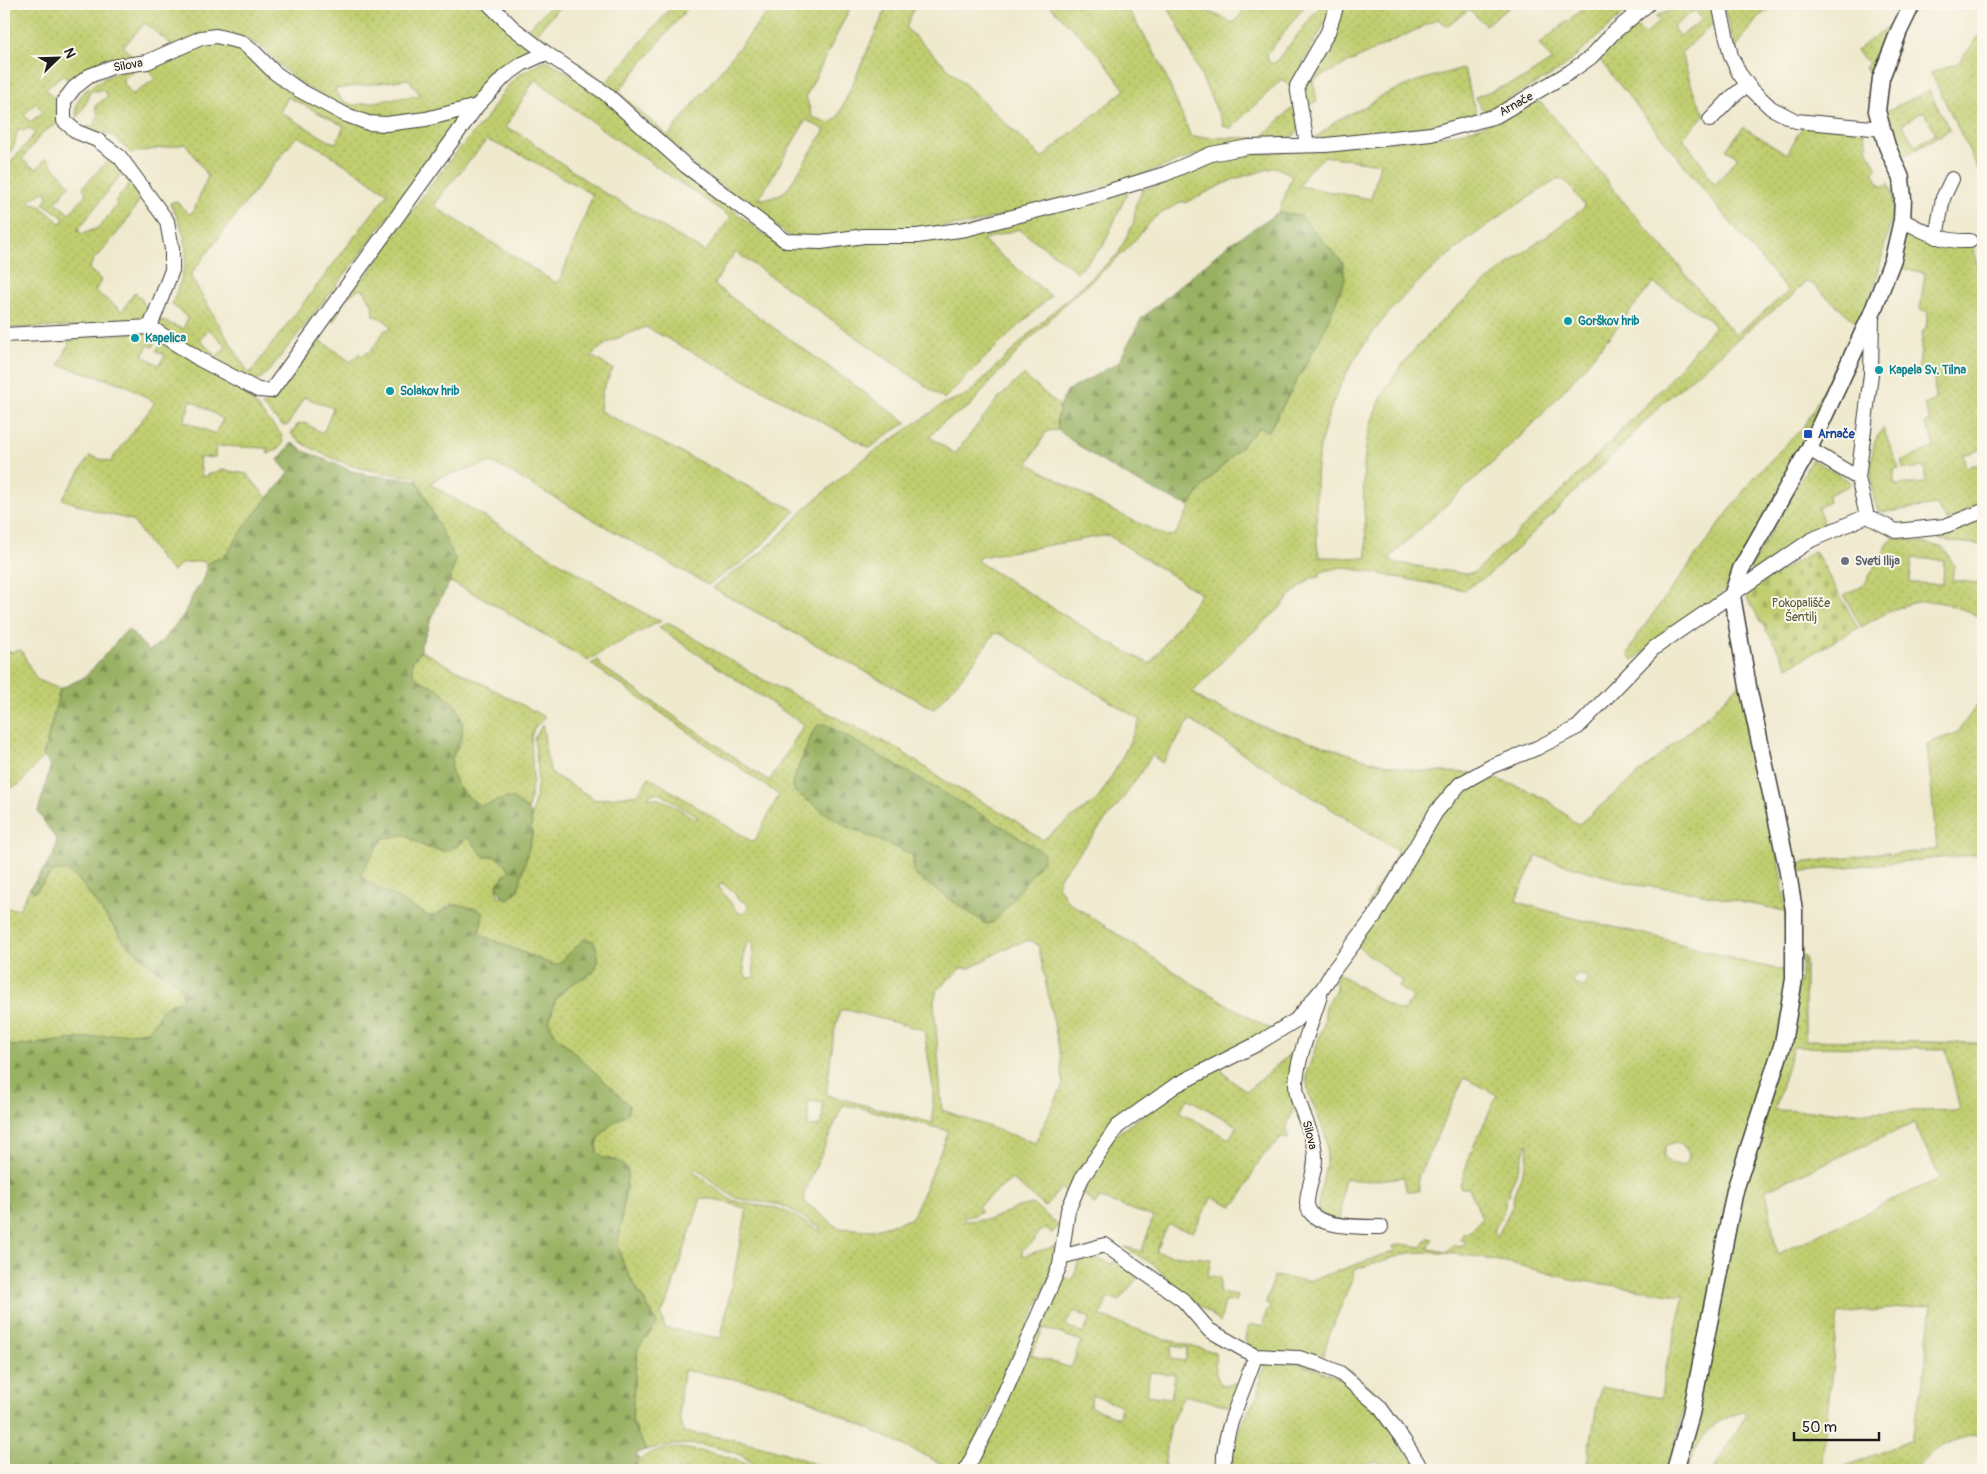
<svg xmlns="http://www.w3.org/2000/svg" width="1987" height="1474" font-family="Pangolin,sans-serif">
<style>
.grass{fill:url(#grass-dots);stroke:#6e7546;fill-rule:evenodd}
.forest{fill:url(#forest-firs);stroke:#5a663f}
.cemetery{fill:url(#cemetery-stones);stroke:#6e7546}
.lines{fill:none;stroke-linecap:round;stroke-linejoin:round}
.minor-casing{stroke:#3c3b37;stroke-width:16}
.tertiary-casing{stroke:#3c3b37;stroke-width:19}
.minor{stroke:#fff;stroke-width:14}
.tertiary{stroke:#fff;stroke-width:16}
.culture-dot{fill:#0f9aa8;stroke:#fbf7ec;stroke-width:2}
.transit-dot{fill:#1a4fb4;stroke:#fbf7ec;stroke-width:2}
.worship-dot{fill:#6b7280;stroke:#fbf7ec;stroke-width:2}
.labels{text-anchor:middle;stroke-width:4;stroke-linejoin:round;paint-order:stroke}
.street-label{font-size:12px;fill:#1c1c1c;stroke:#fbf7ec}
.culture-label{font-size:12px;font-weight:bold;fill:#0d838f;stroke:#fbf7ec;text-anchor:start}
.transit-label{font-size:12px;font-weight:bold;fill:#164399;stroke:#fbf7ec;text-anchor:start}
.worship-label{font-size:12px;font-weight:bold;fill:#5b616d;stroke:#fbf7ec;text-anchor:start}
.park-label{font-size:12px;fill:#555a39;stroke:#fbf7ec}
</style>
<defs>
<pattern id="grass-dots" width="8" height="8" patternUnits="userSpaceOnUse" patternTransform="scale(1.25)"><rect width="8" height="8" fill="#c0ce70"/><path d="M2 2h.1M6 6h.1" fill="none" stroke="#a4b060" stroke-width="1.8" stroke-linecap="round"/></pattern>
<pattern id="forest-firs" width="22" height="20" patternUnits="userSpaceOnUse" patternTransform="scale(1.25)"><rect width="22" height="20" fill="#98b162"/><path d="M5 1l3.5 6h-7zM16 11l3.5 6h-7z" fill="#7b8f50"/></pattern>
<pattern id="cemetery-stones" width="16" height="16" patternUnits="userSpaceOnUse" patternTransform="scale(1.25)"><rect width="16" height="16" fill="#c0ce70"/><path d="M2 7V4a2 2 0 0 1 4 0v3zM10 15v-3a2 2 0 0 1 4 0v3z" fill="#a4b060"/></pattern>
</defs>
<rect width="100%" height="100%" fill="#fbf7ec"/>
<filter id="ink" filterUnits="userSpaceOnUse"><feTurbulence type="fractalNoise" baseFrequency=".02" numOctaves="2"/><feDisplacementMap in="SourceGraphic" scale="10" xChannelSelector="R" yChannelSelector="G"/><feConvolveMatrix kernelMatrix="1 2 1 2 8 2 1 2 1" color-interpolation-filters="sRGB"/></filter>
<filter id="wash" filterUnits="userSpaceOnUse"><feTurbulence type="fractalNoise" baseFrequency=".0096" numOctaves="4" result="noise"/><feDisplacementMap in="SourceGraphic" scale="20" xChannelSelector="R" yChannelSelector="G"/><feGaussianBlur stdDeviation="1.12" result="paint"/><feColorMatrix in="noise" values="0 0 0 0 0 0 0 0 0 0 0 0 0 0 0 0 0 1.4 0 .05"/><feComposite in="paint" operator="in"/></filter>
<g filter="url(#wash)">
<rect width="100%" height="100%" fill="#efe9ce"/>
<path class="grass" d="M4,4H485L533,51L475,103L419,118L364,120L295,80L258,44L237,37L173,46L145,23L123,47L137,59L70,88L69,80L62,75L46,89L52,97H60L59,120L57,124L43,132L22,159L30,166L37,169L46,158L70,185L56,202L69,214L86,194L83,187L114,154L137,192L139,201L123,226L99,255L95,257L89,269L101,280L95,291L122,311L135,292L141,298L149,314L145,325L10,328L4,324V162L9,165C17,153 27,144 35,133L29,128L23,131L19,129C14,137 17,142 12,149C10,153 6,157 4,160ZM409,79L420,95L355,105C346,104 338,98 335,89ZM36,103L43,112L30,122L24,115ZM121,174L130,183L115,202L117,204L100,227L83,234L77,231ZM46,191L48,198L43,203L64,218L61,224L38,204L32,205L29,200Z
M553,4H562L537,33L606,83L674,4H691L618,92L668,136L774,4H852L806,96L812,117L830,123L838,117L888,4H916L906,28L1042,158L1071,133L1125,90L1100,56L1048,4H1125L1160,62L1191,137L1261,138L1294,106C1293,97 1291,84 1282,79L1231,128L1224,126L1176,21L1165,4H1192L1234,23L1249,4H1306L1267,54L1268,61L1274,64L1322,4H1335L1303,64L1299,129L1294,136L1220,146L1119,183L971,224L795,240L693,165L667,138L544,47L527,29ZM806,120L825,130L786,191L772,198L759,199Z
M1340,4H1514L1485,25L1469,9L1448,26L1438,19L1313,80L1317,101L1303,109L1301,92Z
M1589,4H1632V6L1560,70L1487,111L1481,108L1475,97L1523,79L1552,60L1539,44Z
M1676,4H1715L1718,19L1681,53L1694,93L1705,114L1683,138L1707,171L1706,173L1715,185L1738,157L1726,150L1743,127L1787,154L1803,125L1862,129L1868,145L1866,147L1876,167L1874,174L1881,187L1889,183L1893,197V212L1872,297L1828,401L1810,424L1794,462L1723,592L1717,599L1633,660L1628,654L1635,639L1666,596L1755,476L1806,424L1854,329L1856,322L1813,285L1805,281L1791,297L1753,326L1665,401L1616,452L1533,533L1491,573L1465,590L1342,567L1320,572V577L1311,578L1291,595L1279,609L1236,647L1193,692L1205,702L1260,725L1371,761L1418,771L1472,773L1372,910L1368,905L1398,851L1190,720L1162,763L1152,755L1125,796L1059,878L1058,885L1067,901L1193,984L1266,1027L1272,1029L1289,1016L1311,984L1318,987C1305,1004 1292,1019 1273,1030C1258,1039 1240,1045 1224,1054L1115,1124L1069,1196L1061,1188L1045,1207L1012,1179L978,1206L981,1211L973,1216H964L965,1221L991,1219L1018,1207L1033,1204L1059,1226L1052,1233L1046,1229L1038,1232L1034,1241L1022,1250V1256L1060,1245L1059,1256L963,1470H936L940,1463L784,1388L684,1370C681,1383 676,1422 684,1432C732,1438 782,1447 825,1470C813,1470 772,1473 763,1470C755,1467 749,1459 740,1455C709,1442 679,1442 646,1450L632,1423L634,1384L638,1348L657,1324C645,1297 624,1276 618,1246L628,1171L619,1161L603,1158L597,1152C595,1133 616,1120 629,1108V1105L555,1034L549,1022L556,999L571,984L594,972L584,940L558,965H553L483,936L479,932L483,914L451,904L434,916H428L365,880L361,873L383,838L405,835C430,851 444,858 468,837L484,857L495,856L510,869L497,884L498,896L509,899L518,890L532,835L531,819L537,789L538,770L534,738L543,724L546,753L551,773L596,800L638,794L649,777L751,841L755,840L779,795L591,664L598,660L601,666L769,781L804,725L659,628L667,622L762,679L898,749L948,783L1010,817L1042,840L1098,799L1120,762L1140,720L999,633L994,634L966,672L934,709L712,588L752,560L773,542L805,509L854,466L945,403L967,395L1046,318L1118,254L1134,222L1135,206L1143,189L1154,187L1203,166L1236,156L1451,135L1475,129L1536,101L1541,103L1576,142L1621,199L1675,261L1735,335L1788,292L1720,210L1598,58L1632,24L1645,34L1660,21L1656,16L1667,12ZM1695,10L1702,20L1679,37L1673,27ZM1325,156L1380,164L1371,199L1299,186L1308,171ZM1276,167L1292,175L1279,212L1301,217L1322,335L1269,431L1259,427L1201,489L1189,506L1190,507L1175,535L1166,536L1107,508L1028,463L1047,431L1058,430L1057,420L1060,406L1023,375L996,401L955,454L930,437L943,422L970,406L989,383L1025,344L1068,301L1124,252L1155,217L1183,201L1185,203L1234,179ZM1560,178L1568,183L1585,207C1512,263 1384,344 1367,440C1360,479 1365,519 1367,558L1320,557L1317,546C1317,514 1313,479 1320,448C1343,324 1459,239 1560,178ZM1653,283L1710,320L1714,327L1664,386L1568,485L1475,572L1465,574L1392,562L1390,558C1436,512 1486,471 1532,425C1575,380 1614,331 1653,283ZM1108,535L1201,594L1150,664L1108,642L977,561L980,557ZM813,732L986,924L913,872V858L911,854L795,792L792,783ZM658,792L698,817L695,819C683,812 664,796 649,798V795ZM722,883L734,892L737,898L748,904V909L743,913L738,912L719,888V885ZM1030,940L1038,945L1061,1058L1063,1085L1035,1143L942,1110L934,1001L937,990L961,968H970L1010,946ZM748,942H752L754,975L751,978H746C743,966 741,954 748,942ZM840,1010H847L924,1030L933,1088V1123L826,1095L834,1033ZM808,1101L823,1103L822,1125L808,1127ZM843,1105L857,1107L949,1131L914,1214L910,1219L872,1230L838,1228L804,1201V1194ZM696,1168C712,1180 726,1197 748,1201C760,1202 771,1202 783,1206C796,1211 806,1221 820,1227V1231L789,1213L777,1208L741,1203L728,1198L693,1171ZM701,1198L719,1200L747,1209L721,1338L665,1328L661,1314L669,1298Z
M1723,4H1779L1759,16L1735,49Z
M1900,17L1880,66L1872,73L1865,68L1869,63L1856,51Z
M1983,31V179L1931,73L1958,63Z
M223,38L365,125L465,112L356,260L269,371L259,380L246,383L157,326L161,320L183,329L188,318L172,304C189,260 193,246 170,203L176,201L189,214L193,212L208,176L186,144L131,153L113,136L85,128L94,125L98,114L95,106L108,96L102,89L98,92L94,90L89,93L88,100L77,118C69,88 111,76 132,66L134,70L122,80L132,95L155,79L146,65L172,58ZM288,97L344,126L336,143L329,141L280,112ZM298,136L323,150L388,193L249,374L192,279L191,274L292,142ZM209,329L226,346L217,357L200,340Z
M545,59L592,88L710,191L760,232L778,243L833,244L921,239L1129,189L1103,246L1078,272L1019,229L982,240L1051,296L997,346L944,399L736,252L725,266L714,285L907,423L891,432L870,448L646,327C628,334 604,341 591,356L613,369L602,391L600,411L796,511L751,556L708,585L492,462L437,478L430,484L652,618L661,621L601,652L588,661L481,597L450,582V577L455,561L416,477C399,475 382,473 365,469C347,466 303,447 291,434L298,424L305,423L320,432L324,431L333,408L304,397L288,425H282L262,406L275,397L314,340L323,336L311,347L312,349L321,341L351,362L359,353L361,356L371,351L385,330L390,329L391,327C387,322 381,317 374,316L373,306L365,291L359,289L345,299L334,321L328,320L344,293L367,275L427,190L450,160L488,116L506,88L516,77ZM535,79L607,133L731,217L705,252L598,189L517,132L505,128ZM487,140L526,157L593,195L561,277L556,283L440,210L435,205L445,190Z
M1464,69L1476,112L1475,116C1426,130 1377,134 1327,139L1316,137L1326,130L1337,120L1370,104L1379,97L1417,81L1456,70Z
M1929,91L1950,130L1905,155L1890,130L1882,113ZM1924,111L1936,134L1915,146L1902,124Z
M1909,228L1974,244L1978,270H1983V449L1963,455L1966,467L1983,463V509L1947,520L1943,514L1941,513L1937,505L1885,512L1879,511C1869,496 1870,462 1874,445C1875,439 1880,433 1883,428L1899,469L1894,470V485L1926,483L1924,467L1904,469L1901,462L1934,447L1931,433L1928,431L1925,424L1930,421L1924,405L1935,400L1934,373L1918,375L1923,330L1926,328L1928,312L1920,309L1925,273L1901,268C1896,257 1903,238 1909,228Z
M148,332L158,336L153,347L148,345L143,356L159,365L165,355L156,351L163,340L246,391L260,411L281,434L283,444L278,449L268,454L267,448L216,446L215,457L199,458L202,477L222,470L247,474L267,498L226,555L206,564L202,561L186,563L184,562L172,571L162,561L132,520L102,513L62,499L90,456L110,462L155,403L126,385L59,365L69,344L66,341L30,340ZM191,400L223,419L215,434L184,421Z
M1812,459L1851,482L1849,486L1828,495L1829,502L1818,508L1827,530L1751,576V567Z
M1983,515V545L1940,540L1936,536L1938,532Z
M1892,537L1943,547L1954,565L1952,580L1983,584V618C1927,592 1914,597 1861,627L1844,595L1861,587L1866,582ZM1912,558L1944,560L1943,584L1910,583Z
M21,650L36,679L60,689L43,757L20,784L4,791V653Z
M421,651L545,717L534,728L531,737L533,779L528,810C506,794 506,800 481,806C464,795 445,779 453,756C455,750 460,744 462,738C463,733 462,728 461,723C456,699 436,688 416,678L413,674L412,661Z
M1741,682L1774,832L1792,948L1782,1023L1668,1470H1586L1600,1387L1661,1398L1665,1371L1684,1296L1570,1279L1511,1263L1457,1254L1422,1252L1408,1253L1356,1269L1329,1336L1322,1359L1353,1373L1396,1412L1435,1470H1427L1359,1384L1259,1351L1249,1346L1245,1340L1247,1328L1251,1324L1263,1327L1266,1311L1270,1309V1306L1266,1304L1274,1276L1308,1281L1395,1251L1393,1246L1401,1244L1422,1247L1428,1238L1433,1239L1430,1243L1429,1249L1447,1252L1454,1245L1462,1246L1466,1241L1460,1239L1463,1234L1470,1231L1482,1218L1469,1188H1461L1460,1185L1472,1150L1497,1095L1464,1078L1418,1177L1419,1191H1406L1404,1177L1369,1181L1344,1179L1340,1223L1320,1213L1318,1204L1327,1159L1326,1138L1317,1113L1309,1096L1306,1075L1324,1023L1326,1005L1336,990V972L1395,1009L1404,1011L1413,998L1398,987L1402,981L1356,945L1446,802L1483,775L1526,789L1550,802L1578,825L1709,714ZM1536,856L1636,885L1682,890L1785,911L1787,929V971L1744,962L1653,936L1569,917L1518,902L1516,900ZM1576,974L1588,977L1584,987L1573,984ZM1674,1142L1684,1146L1689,1154L1686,1164C1677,1168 1669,1164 1664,1157L1666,1146ZM1528,1144L1527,1160L1514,1194L1513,1204L1497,1237L1494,1230C1499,1222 1507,1207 1505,1199L1510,1194L1509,1191L1519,1167L1526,1145Z
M1983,696V854L1794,872L1791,864L1888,852L1890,855L1937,849L1927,744L1958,732Z
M65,869L79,880L124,941L153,967L175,981L181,988L183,997L180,1001C160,1004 160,1020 148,1031L16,1046L4,1045V908L19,909L30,888L35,892L53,872Z
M1802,955L1805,957V1040L1983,1043V1433C1959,1438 1928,1446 1918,1470H1836L1912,1440L1924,1376L1932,1305L1838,1314L1821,1470H1713L1747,1414L1744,1412C1709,1420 1699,1439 1687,1470H1680L1739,1200L1801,976ZM1793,1047L1946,1049L1960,1110L1856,1112L1775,1110ZM1914,1123L1940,1178L1777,1254L1766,1190Z
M1300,1050L1295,1104L1287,1126L1288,1139L1279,1137C1276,1149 1266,1150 1259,1161C1250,1175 1246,1194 1233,1206L1212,1197L1193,1232L1168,1225L1156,1252L1171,1255L1211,1259L1208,1275L1220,1278V1293L1238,1296L1236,1302L1225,1301L1220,1323L1212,1315L1179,1290L1154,1265L1124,1247L1142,1251L1153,1217L1099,1198L1095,1205L1084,1194L1081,1185L1111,1138L1203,1073L1220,1068L1231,1080L1247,1091L1291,1053ZM1189,1099L1237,1126L1229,1139L1180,1112L1183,1105Z
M1096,1254L1095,1258L1112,1264L1117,1258L1139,1276L1119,1300L1108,1298L1100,1316L1164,1339L1215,1352L1216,1374L1221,1385L1243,1382L1232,1407L1184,1395L1170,1425L1164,1470H970L1059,1277L1073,1279L1080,1257ZM1074,1311L1090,1318L1083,1334L1065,1325ZM1044,1328L1081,1341L1071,1368L1031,1355ZM1172,1346L1188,1348L1185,1361L1170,1359ZM1150,1372L1175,1375L1171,1398L1146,1395ZM1092,1395L1121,1406L1119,1418L1090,1407Z
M1264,1358L1330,1370L1372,1402L1421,1470H1390L1376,1461L1347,1470H1233V1452L1238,1431L1259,1392L1260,1375L1265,1366Z
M680,1448C707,1452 733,1455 756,1470H634C640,1451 662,1449 680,1448Z"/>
<path class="forest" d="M1279,212L1301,216L1343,263L1345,280L1322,335L1268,432L1259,427L1201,489L1189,506C1143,487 1097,461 1058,430L1057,420L1060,406L1067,391L1118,363L1142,318L1228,245Z
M292,443L304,451L352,471L366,475L417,480L456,561L450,577V582L439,601L421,645V651L412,661C413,665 412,672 415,676C420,683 432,684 438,689C444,694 456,705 459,712C468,735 458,738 453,756C446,780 464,795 481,806L506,798L514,799L528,810L531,815L532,835L518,891L508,899L502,897L497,884L510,869L495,856L484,857L468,837L457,846L446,851L423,846L405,835L383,838L361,873L365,880L428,916C446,917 445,899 469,907C475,908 479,909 483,914L479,932L483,936L553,965L558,964L584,939L594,941C609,985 573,971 556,999C552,1005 551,1016 549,1022L555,1034L629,1105L628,1113C614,1123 595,1133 597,1152L603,1158L619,1161L628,1171L618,1246C624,1276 645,1297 657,1324L638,1348L634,1384L632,1423L646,1450L636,1454L639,1459L636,1462L634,1470H4V1045L16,1046L148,1031C163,1017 154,1006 180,1001L183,997L181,988L175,981L153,967L124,941L79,880L65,870L53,872L34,892L30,888L53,856L57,841L38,812L51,765L43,757L60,689L85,677L128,629L149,651L162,641L183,616L193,595L205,577L206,564L226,555L248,522L289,473L278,460Z
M825,724L998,824L1044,853L1043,860L996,920L992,923L986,924L915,875L913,858L911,854L845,826L795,792L792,783L813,732L818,725Z"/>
<path class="cemetery" d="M1815,551L1858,628L1788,667L1744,593Z"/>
</g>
<g filter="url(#ink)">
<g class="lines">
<g class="minor-casing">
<path id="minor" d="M489,4L512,27L546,53L605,93L686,166L786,241L821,242L864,236H917L966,229L1097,195L1165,174L1211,154L1248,147L1326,145L1431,134L1496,116L1570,72L1591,57L1613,33L1648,4
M1719,4L1731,56L1739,73L1750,88L1771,108L1796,121L1883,129
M477,106L271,391L258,390L201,360L150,327L172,270V249L167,221L120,157L97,140L77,132L64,121V101L74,88L89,76L112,67L147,62L201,38L216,36L241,42L254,52L274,72L299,90L344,114L368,123L386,124L426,119L477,106L505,76L522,64L546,53
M1710,120L1732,97L1747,85
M1307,145L1297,86L1328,32L1337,4
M1902,220C1927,233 1941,242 1970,241
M1936,237L1943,198L1952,179
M4,335L150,327
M1809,449L1858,478L1871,374L1872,316
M1858,478L1867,516L1896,531L1945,526L1983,511
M1320,996C1312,1022 1297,1058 1296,1084C1296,1108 1315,1131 1315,1158C1315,1174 1307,1189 1307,1203C1307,1206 1309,1211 1311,1213C1323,1228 1363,1227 1381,1227
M1061,1257L1105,1245L1183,1300L1209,1330L1255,1356L1299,1358L1319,1364L1340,1373L1379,1406L1404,1441L1422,1470
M966,1470L998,1408L1060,1265L1068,1210L1082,1178L1117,1127L1176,1085L1257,1044L1296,1020L1323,988L1333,971L1376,914L1436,812L1460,784L1492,766L1537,748L1578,727L1654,648L1811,540L1867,516
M1224,1470C1221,1431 1244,1393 1255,1356"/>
</g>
<g class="tertiary-casing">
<path id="tertiary" d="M1675,1470L1691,1414L1735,1190L1783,1043L1794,979V910L1787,867L1749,692L1732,596L1741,569L1809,449L1872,313L1893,259L1902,220L1903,199L1901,178L1887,146L1877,111L1881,78L1899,31L1912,4"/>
</g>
<use href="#minor" class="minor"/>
<use href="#tertiary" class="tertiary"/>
</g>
</g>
<g class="culture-dot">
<circle cx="1568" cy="321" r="5"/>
<circle cx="135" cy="338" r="5"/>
<circle cx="1879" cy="370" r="5"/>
<circle cx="390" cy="391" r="5"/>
</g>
<rect class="transit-dot" x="1803" y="429" width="10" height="10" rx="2.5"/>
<circle class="worship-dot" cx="1845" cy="561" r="5"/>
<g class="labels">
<g class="street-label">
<text transform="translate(128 65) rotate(-10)" y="4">Silova</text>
<text transform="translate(1516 104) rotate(-29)" y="4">Arnače</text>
<text transform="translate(1310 1135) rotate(76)" y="4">Silova</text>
</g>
<g class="culture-label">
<text x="1578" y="325">Gorškov hrib</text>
<text x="145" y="342">Kapelica</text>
<text x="1889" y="374">Kapela Sv. Tilna</text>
<text x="400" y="395">Solakov hrib</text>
</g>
<g class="transit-label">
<text x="1818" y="438">Arnače</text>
</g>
<g class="worship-label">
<text x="1855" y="565">Sveti Ilija</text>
</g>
<g class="park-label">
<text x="1801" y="607">Pokopališče<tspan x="1801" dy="14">Šentilj</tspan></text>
</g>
</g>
<rect width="1987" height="1474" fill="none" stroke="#fbf7ec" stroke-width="20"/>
<g transform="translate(58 58) rotate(67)" stroke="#fbf7ec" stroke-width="4" paint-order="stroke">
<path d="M0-4L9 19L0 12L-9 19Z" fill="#1c1c1c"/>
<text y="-8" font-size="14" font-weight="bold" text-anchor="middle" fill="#1c1c1c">N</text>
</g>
<path d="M1794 1432v8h85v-8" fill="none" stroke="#1c1c1c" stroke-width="2.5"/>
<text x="1802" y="1432" font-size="15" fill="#1c1c1c" stroke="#fbf7ec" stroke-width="4" paint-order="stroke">50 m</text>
</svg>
